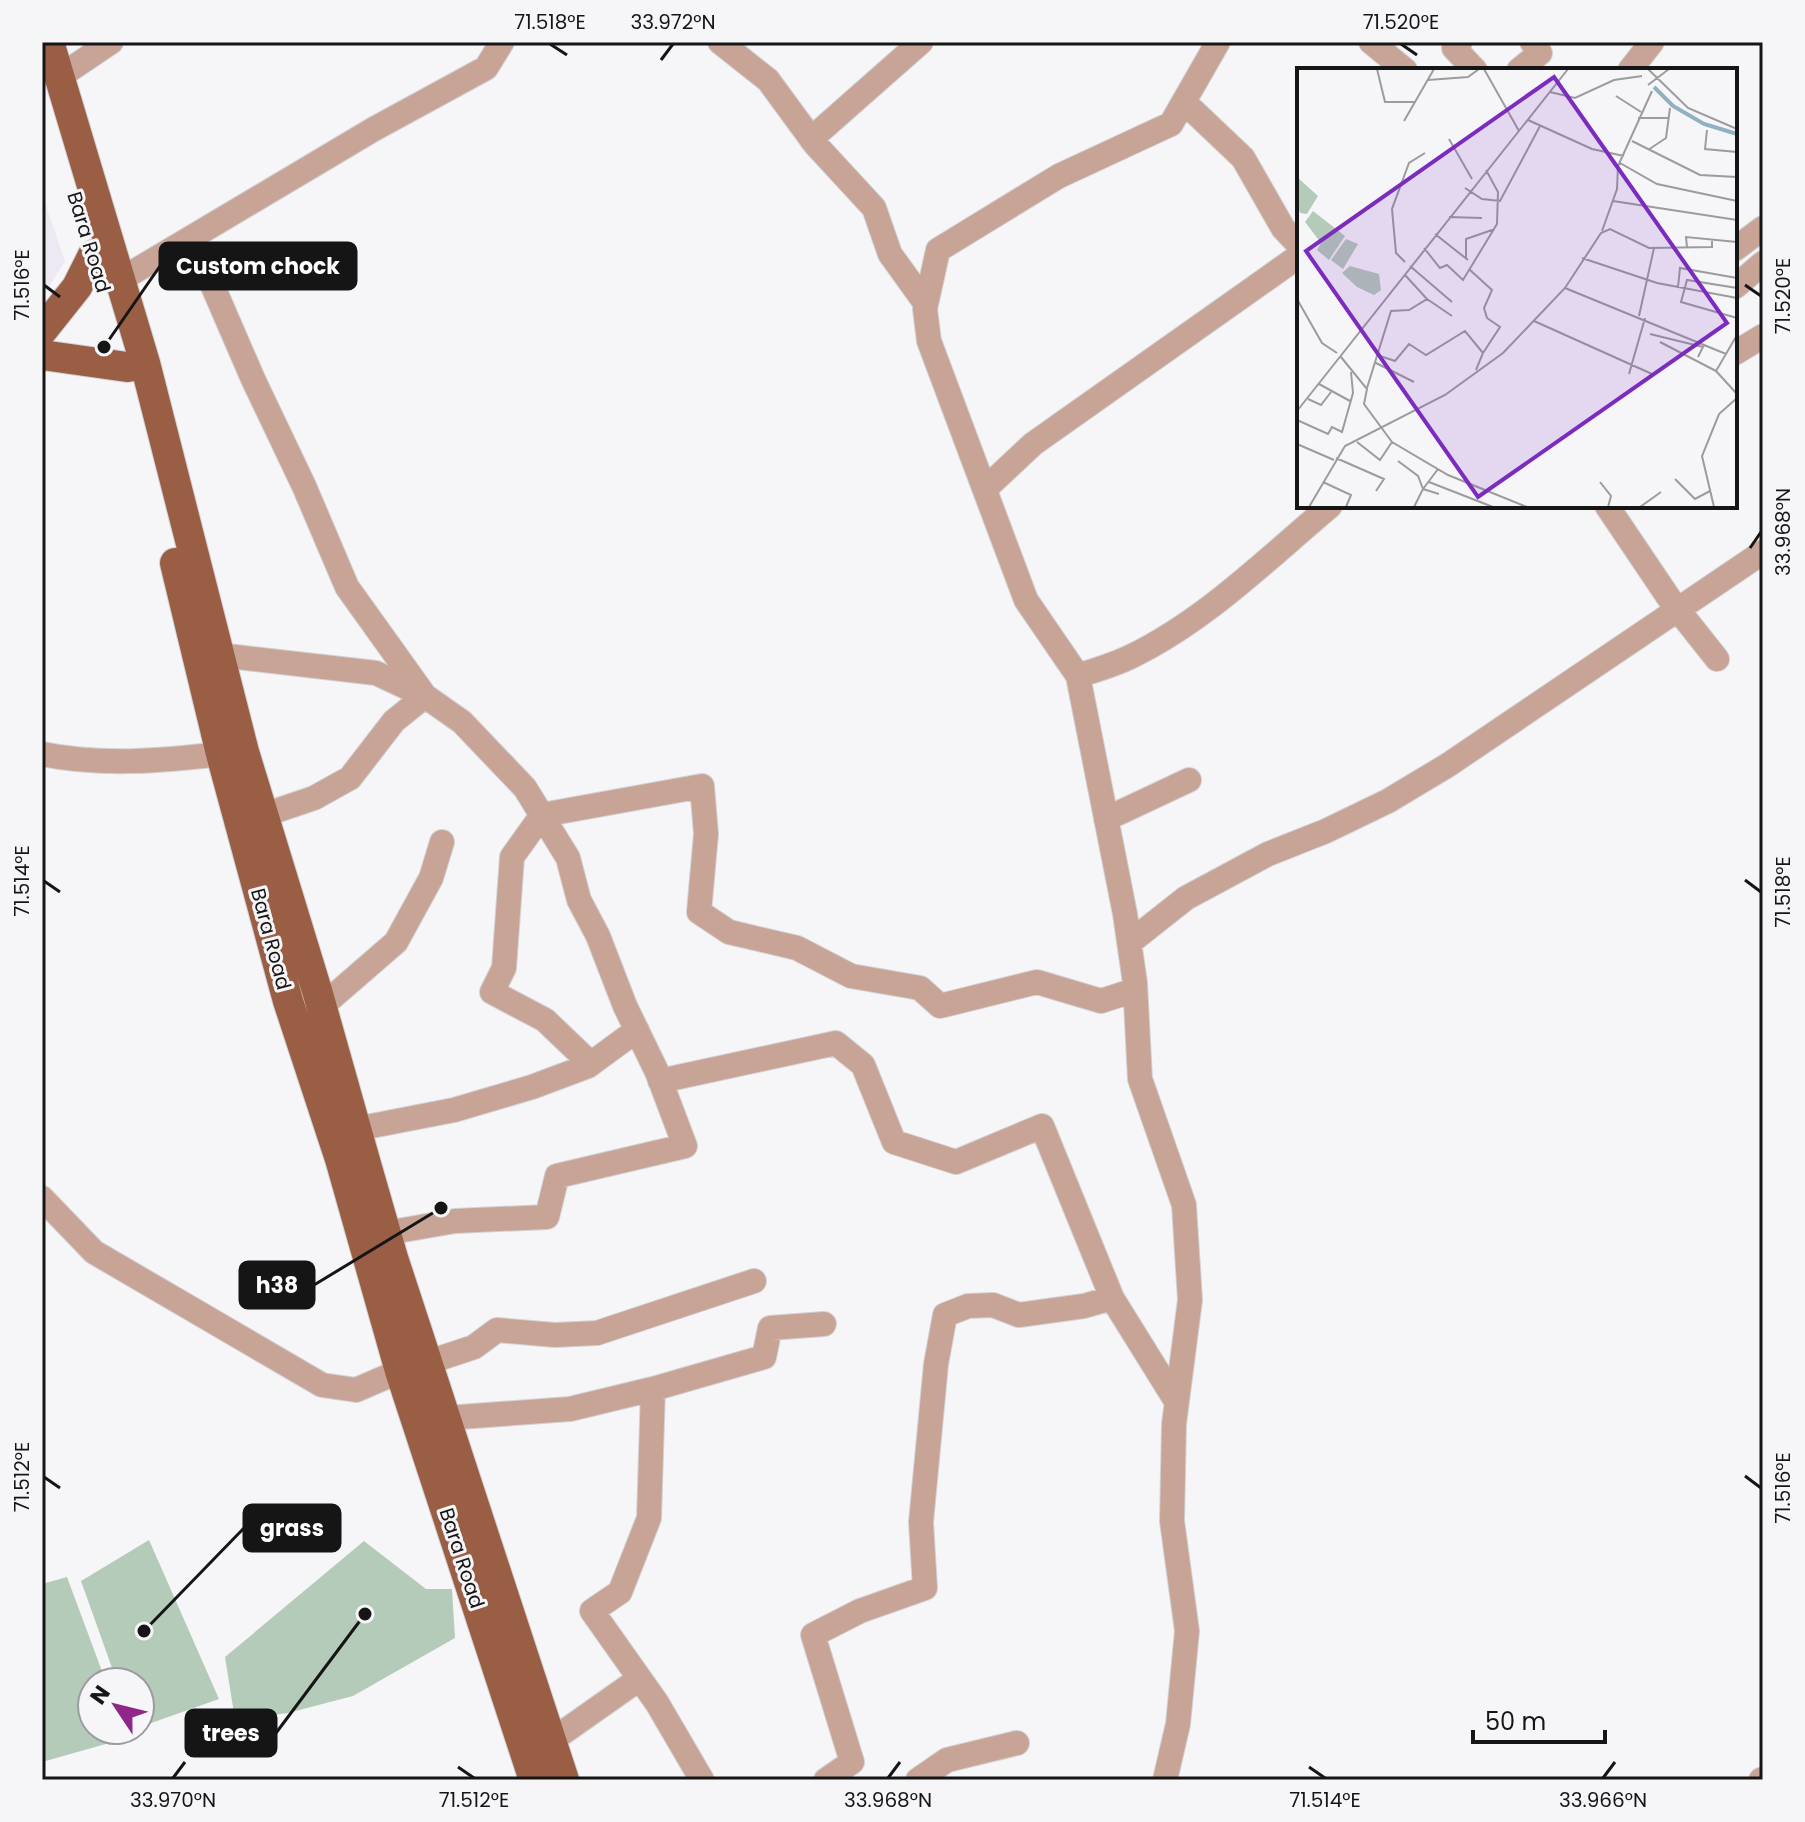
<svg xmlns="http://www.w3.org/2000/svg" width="1805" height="1822" font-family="Poppins,sans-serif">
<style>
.built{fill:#ece9f4}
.green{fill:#b5cbb9}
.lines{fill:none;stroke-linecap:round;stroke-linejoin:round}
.minor-casing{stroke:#d2d2d5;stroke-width:26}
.major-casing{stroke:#d2d2d5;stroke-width:32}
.minor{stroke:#c7a496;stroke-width:24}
.major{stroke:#9a5e45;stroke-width:30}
.ticks{fill:none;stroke:#151516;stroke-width:3}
.labels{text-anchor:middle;stroke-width:6;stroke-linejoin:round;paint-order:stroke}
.street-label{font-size:20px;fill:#151516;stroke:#f6f6f9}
.inset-river{fill:none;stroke:#90b1c1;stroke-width:4}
.inset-road{fill:none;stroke:#9c9c9e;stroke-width:2}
.view{fill:#7b2cbf;fill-opacity:0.15;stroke:#7b2cbf;stroke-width:4}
.inset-edge{fill:none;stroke:#151516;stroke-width:4}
.leader{fill:none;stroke:#151516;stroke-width:3}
.callout-dot{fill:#151516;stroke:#f6f6f9;stroke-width:3}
.callout{fill:#151516;stroke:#151516;stroke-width:3}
.callout-label{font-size:22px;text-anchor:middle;font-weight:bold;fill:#fff}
.neatline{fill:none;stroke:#151516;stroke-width:3}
.ticks-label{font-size:20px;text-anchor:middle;fill:#151516}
</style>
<rect width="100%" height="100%" fill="#f6f6f9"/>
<path class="built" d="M42,194L65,261L42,298Z"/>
<path class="green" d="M149,1540L219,1699L140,1727V1682H117L81,1581Z
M364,1541L426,1589H452L455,1638L353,1696L288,1713L235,1720L225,1657Z
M67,1577L106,1682H92V1730H124L127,1738L42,1762V1584Z"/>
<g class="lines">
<g class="minor-casing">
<path id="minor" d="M720,42L768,80L815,144L874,208L890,254L926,304
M1371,42L1405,70
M1460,42L1454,48L1475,70
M1519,70L1540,53L1532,42
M1630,70L1652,42
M59,77L111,42
M1184,102L1243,158L1283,228L1299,245
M811,139L921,42
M192,238L253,379L304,486L347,587L425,696L394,721L350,778L314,798L249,820
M1735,249L1763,228
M120,280L374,129L486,68L502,42
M1735,287L1763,263
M1735,353L1763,336
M985,489L1033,444L1299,256
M1607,506L1671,601L1717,659
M219,655L376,673L425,696L462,722L525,788L568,858L579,900L598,936L625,1006L657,1072L685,1146L557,1176L547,1217L455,1221L386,1233
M1078,676C1095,670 1114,665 1130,657C1205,621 1267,559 1330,506
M42,754C101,766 161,761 221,754
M1106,819L1189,780
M1129,943L1186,898L1268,854L1326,831L1388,801L1448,765L1763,552
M321,1007L396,942L431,878L442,842
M591,1064L545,1020L492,992L504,968L512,857L542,815L702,786L706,834L699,912L729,932L797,948L851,976L920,988L940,1006L1037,982L1101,1001L1135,990
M660,1081L836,1043L863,1065L894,1142L956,1162L1042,1126L1112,1298
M356,1129L454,1110L532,1087L588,1066L637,1030
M42,1198L94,1252L322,1385L356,1390L400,1371
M429,1362L474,1347L497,1330L555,1335L597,1333L754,1281
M653,1389L764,1357L770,1328L824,1324
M446,1418L570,1409L653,1389L649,1518L620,1592L592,1611L657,1703L702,1780
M551,1741L639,1679
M826,1780L852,1762L813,1635L860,1611L925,1588L921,1522L936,1364L945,1315L968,1306L993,1305L1019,1315L1084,1306L1112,1298L1176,1401
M918,1780L947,1760L1017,1743
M1165,1780L1178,1724L1187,1631L1172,1521L1174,1424L1190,1300L1184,1205L1140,1079L1135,983L1125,914L1078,676L1026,600L929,341L925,309L938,250L1059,176L1171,124L1218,42
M1761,1780L1763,1779"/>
</g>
<g class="major-casing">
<path id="major" d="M49,42L145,363L244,752L318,994L366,1164L393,1258L564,1780
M42,331L77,287L93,255L111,249
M42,355L127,367L145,363
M175,563L221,754L288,1001L340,1159L400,1371L534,1780"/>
</g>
<use href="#minor" class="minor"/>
<use href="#major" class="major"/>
</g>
<path class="ticks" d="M550,44L567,55M1401,44L1417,55M661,60L673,44M44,285L60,297M1745,285L1761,296M1750,548L1761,532M1745,880L1761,892M44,881L60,892M1745,1476L1761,1488M44,1477L60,1488M458,1767L474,1778M1309,1767L1325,1778M173,1778L185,1762M888,1778L900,1762M1603,1778L1615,1762"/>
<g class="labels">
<g class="street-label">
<text transform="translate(89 242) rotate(73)" y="7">Bara Road</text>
<text transform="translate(271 939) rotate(75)" y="7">Bara Road</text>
<text transform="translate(462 1558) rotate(72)" y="7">Bara Road</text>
</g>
</g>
<g transform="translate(1297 68)">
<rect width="440" height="440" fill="#f6f6f9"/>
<path d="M0,109L21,128L10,146L3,145L0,135ZM16,143L48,168L32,192L20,182L24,175L8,154ZM49,171L61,176L46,201L34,192ZM53,198L82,206L84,222L77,227L60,219L45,205Z" fill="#b5cbb9"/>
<path class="inset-river" d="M357,19L376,38L407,56L440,66"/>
<path class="inset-road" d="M80,1L88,34H118M187,1L222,63M351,1L391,40L440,61M131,12L171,9L182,1M351,17L372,1M253,24L278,30L317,12L345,8M319,28L344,44M341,50H372M231,52L295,81L327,88M107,53L137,1M410,62L408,81L440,84M152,71L175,111M335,73L403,107L440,109M351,82L369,70L373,40M323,95L360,116L440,133M168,120L185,131L203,133L243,58M316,133L440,152M152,149L185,150M305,163L320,121L321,98L355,23M138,166L171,192M390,179L389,169L440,174M127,180L143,200L150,197L166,212L200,156L201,124L189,102M285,190L360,215L440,230M169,191V171L198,161M108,194L99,185L95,141L112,95L128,85M113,198L155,234M173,202L195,222L187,240L190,250L203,259L186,285M381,219L383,200L440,210M268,220L429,286M440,220L390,212L384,234L440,250M0,231L25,275L40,285M130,231L155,248M342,248L357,180M237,253L355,306M353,266L406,279L401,289M440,267L419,303L440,326M363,274L419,303M80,287L98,293L112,276L129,287L168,263L186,285L179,302M44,289L70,321L67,336L95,374L151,407L230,439M77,294L117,314M332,306L348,250M22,316L53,333M70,320L94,243L112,242L130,231L108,207M11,331L24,337L34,324M0,343L271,1M0,352L31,366L35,359L45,364L56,325L54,304M60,374L83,392L95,374M0,376L37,392M39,390L87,411L79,423M101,393L121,408L126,421L141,401M378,411L398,431L413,423M26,414L54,427L49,439M132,414L196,439M303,414L314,428L311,439M12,439L48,378L148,327L206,285L268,220L304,165L313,161L352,180L415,179V171M117,439L126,421L142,426M343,439L364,424M417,439L405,388L422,346L440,330"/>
<path class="view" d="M257,9L430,255L181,429L9,183Z"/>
<rect width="440" height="440" class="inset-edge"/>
</g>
<path class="leader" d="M104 347L160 266M441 1208L314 1285M144 1631L244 1528M365 1614L276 1733"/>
<g class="callout-dot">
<circle cx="104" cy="347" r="8"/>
<circle cx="441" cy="1208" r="8"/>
<circle cx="144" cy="1631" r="8"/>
<circle cx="365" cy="1614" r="8"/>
</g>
<g class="callout">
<rect x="160" y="243" width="196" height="46" rx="8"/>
<rect x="240" y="1262" width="74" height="46" rx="8"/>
<rect x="244" y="1505" width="96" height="46" rx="8"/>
<rect x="186" y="1710" width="90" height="46" rx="8"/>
</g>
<g class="callout-label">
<text x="258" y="274">Custom chock</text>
<text x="277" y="1293">h38</text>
<text x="292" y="1536">grass</text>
<text x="231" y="1741">trees</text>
</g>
<rect width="1805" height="1822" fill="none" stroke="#f6f6f9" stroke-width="88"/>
<g transform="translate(116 1706) rotate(305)"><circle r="38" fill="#f6f6f9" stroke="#9c9c9e" stroke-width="2"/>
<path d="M0-6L14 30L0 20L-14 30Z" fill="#902689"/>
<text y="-12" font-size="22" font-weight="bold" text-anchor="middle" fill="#151516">N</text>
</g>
<path d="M1473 1730v12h132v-12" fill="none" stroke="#151516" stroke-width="4"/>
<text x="1485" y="1730" font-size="24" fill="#151516" stroke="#f6f6f9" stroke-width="6" paint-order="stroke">50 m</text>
<rect x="44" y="44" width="1717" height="1734" class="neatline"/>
<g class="ticks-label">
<text x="550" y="29">71.518°E</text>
<text x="673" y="29">33.972°N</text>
<text x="1401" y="29">71.520°E</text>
<text transform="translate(22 285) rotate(-90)" y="7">71.516°E</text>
<text transform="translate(1783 296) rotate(-90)" y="7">71.520°E</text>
<text transform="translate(1783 532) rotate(-90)" y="7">33.968°N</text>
<text transform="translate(22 881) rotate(-90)" y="7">71.514°E</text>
<text transform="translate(1783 892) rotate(-90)" y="7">71.518°E</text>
<text transform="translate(22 1477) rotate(-90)" y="7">71.512°E</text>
<text transform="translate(1783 1488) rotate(-90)" y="7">71.516°E</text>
<text x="173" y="1807">33.970°N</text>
<text x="474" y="1807">71.512°E</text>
<text x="888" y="1807">33.968°N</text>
<text x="1325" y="1807">71.514°E</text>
<text x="1603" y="1807">33.966°N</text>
</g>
</svg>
